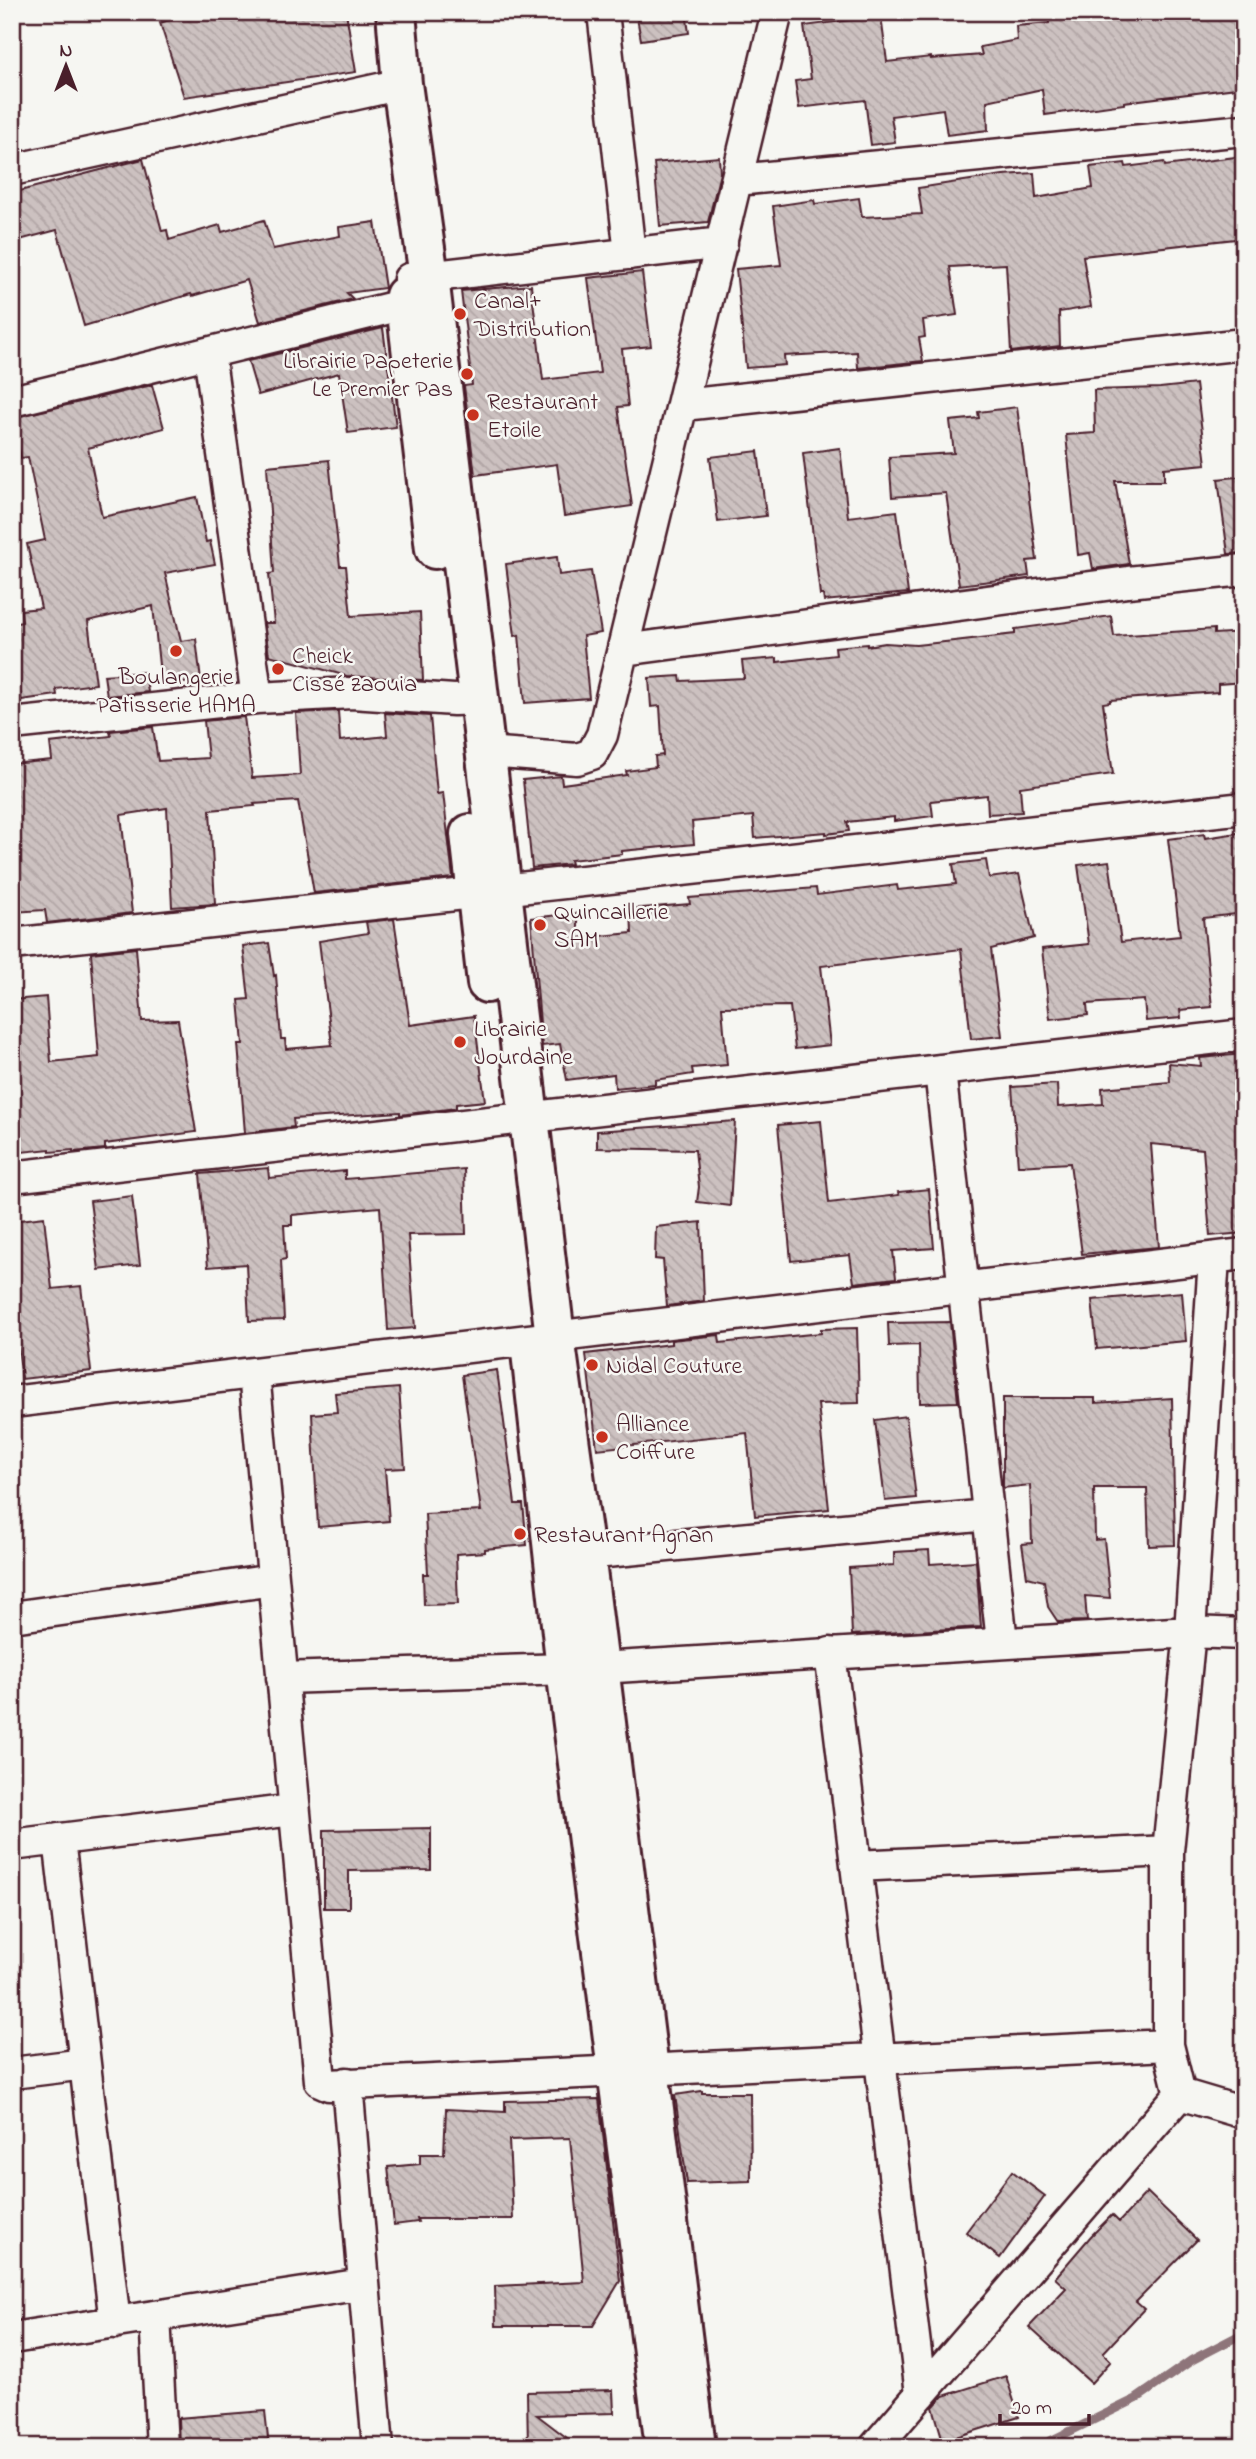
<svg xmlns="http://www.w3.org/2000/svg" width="1256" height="2459" font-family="'Indie Flower',sans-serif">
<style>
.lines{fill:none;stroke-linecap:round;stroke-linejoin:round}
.stream{stroke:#8e747a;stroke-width:9}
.building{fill:url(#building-back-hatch);stroke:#4a1f2b;stroke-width:2}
.street-casing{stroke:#4a1f2b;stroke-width:35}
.secondary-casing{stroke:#4a1f2b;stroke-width:44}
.street{stroke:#f6f6f2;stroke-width:30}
.secondary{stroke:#f6f6f2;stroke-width:38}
.poi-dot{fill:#c8321e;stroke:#f6f6f2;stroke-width:2.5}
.labels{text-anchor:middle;stroke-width:5;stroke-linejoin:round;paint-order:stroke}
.poi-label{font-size:24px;fill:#4a1f2b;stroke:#f6f6f2;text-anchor:start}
</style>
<defs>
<pattern id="building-back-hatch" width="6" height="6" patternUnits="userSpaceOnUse" patternTransform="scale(1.75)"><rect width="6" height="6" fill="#ccc1c0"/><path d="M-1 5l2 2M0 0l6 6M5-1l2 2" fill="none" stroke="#b1a5a5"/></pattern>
</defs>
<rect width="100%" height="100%" fill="#f6f6f2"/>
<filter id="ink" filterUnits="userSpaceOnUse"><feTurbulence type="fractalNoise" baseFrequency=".0143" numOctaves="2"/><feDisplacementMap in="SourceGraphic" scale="14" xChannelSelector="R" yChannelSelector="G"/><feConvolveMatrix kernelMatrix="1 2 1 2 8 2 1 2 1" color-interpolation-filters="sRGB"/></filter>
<g filter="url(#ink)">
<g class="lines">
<path class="stream" d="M1038,2447L1136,2399L1192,2360L1244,2333"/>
</g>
<path class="building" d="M193,12H346L356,72L184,97L160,23Z
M636,12H686L689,33L641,40Z
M1048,12H1244V87L1124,102V104L1045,115L1042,89L987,101L988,130L947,135L943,109L891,116L895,142L871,145L865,100L799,108L795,81L811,79L804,26L881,16L887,62L931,57V59L982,55L980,47L1017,40L1016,26L1049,23Z
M1244,156V238L1083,256L1091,307L1059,312L1060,346L1011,352L1006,264L950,267L957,315L923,320L925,337L919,338L923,361L858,368L857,352L784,356L785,365L746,368L736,269L781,265L773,206L814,200L815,204L859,198L862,217L922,214L918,188L1003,175L1034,173L1036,198L1093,188L1090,167L1125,163L1126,167L1164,162L1165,166Z
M719,157L720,173L708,222L660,226L654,163Z
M143,159L162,231L167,230L169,240L220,225L222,232L264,220L273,249L340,236L339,227L375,222L385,288L347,293L353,299L260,322L247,280L192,296L191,294L84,326L57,230L12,242V193Z
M642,272L651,346L622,349L628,406L618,407L632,506L564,516L557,464L475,475L464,386L472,385L461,291L531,285L543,380L600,373L588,278Z
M383,328L396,427L348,433L339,373L258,395L248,361Z
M1196,384L1206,464L1164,468V481H1115L1129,564L1093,569L1090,553L1078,555L1066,435L1095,433L1094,390L1160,388Z
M152,385L164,428L88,448L102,517L197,497L206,542L210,541L215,564L165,573L181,641L196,639L201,681L161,685L153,606L88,621L96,684L56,689L57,695L21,700L15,654H12V624L22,622L21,610L41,608L27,544L45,540L28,457L21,458L12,418Z
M1017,407L1037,560L1027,561L1029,576L959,585L946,493L892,497L889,457L954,453L950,421L979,418L978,412Z
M840,448L848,517L897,511L908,593L824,601L823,595H820L803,453Z
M758,451L766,516L718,522L710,457Z
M329,460L340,566H346L351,616L420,612L423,680L347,676L269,655L264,623H274L269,574L274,573L267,466Z
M1244,476V553L1228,554L1218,479Z
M557,557L559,575L591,571L601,633L583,636L589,698L525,703L519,635L515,636L506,564Z
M1111,616L1114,636L1214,629V634L1244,632V682L1218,684V692L1110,700V702L1103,703L1113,774L1020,787L1022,812L988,814L987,795L931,801L933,816L894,821V817L847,822L849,831L826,834V832L755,838L753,816L692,822L694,844L622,851V854L570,860L571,864L532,868L523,780L561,776L562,784L627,775L626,771L656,767L655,756L663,755L660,706L651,707L649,678L680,676L681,681L744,678L742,661L777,658V662L836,655L835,647L867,644V646L885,643L916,645L954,641L1015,634V629Z
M145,672L148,692L107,696L104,675Z
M338,711L340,741L387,736L385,713L430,716L437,794L443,793L453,878L314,893L298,801L254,804L255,806L210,810L215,904L172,907L167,808L121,815L132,913L47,923L45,910L12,912V764L52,760L50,743L111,736L110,731L153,727L158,761L208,758L204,721L244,717L252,778L300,775L296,713Z
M1244,832V913L1203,918L1212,1007L1180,1010L1181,1018L1146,1021L1144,1000L1087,1004L1088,1015L1050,1019L1042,949L1089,944L1078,865L1109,861L1121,942L1180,936L1168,839L1204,834L1205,838Z
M986,860L989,878L1019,874L1034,938L991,949L1002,1036L971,1039L961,949L821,966L830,1045L795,1049L790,1006L722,1007L727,1065L692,1068L693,1074L655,1080V1084L615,1088L614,1074L567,1080L560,1044L542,1046L531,918L578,913V938L632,933L631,909L690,904L689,898L726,895L816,888L817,895L897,885L898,890L956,884L953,864Z
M394,919L410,1025L474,1016L485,1101L456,1104V1108L400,1115V1112L293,1119L294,1127L245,1133L238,1044H243L239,1000L249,999L243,946L269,943L274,976L276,975L281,1039H285L286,1049L332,1045L319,941L368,933L366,922Z
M136,948L142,1021L178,1020L196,1132L105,1144V1149L73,1152V1150L50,1152V1149L12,1153V1000L46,997L51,1062L99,1057L91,953Z
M1244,1054V1233L1210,1236L1203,1149L1151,1144L1159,1247L1082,1254L1070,1163L1018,1166L1012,1087L1057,1084L1058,1107L1103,1104L1102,1088L1170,1082L1169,1063L1201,1066L1200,1058Z
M735,1121L730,1206L697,1202L699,1187L695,1150L597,1148V1131Z
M821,1121L829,1203L899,1195L898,1192L929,1189L934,1248L893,1251L896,1278L854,1283L850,1255L791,1261L778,1125Z
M268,1168L269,1178L345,1171V1179L464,1169L466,1234L408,1235L415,1328L388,1330L380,1207L292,1215V1225H284L286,1259L281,1260L284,1320L249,1321L246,1264L208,1267L200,1174Z
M132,1196L140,1265L99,1270L90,1201Z
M44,1217L52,1289L81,1286L91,1371L22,1379L12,1297V1221Z
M701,1222L704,1301L667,1306L663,1260L655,1259L656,1227Z
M1182,1292L1186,1341L1097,1349L1092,1300Z
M950,1322L958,1402L920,1403L919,1345L889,1346L888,1323Z
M857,1328L859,1403L818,1404L829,1509L755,1516L747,1433L597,1449L586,1354L671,1344V1340L719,1335L720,1343L821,1333V1329Z
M497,1370L515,1504H523L527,1545L485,1549V1552L456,1554L458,1604L424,1605L423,1574H428L425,1514L481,1511L462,1375Z
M399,1388L405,1468L385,1469L389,1521L318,1527L312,1414L337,1412L335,1393Z
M1003,1398H1095V1403L1172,1398L1175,1545L1149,1546L1147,1488H1094L1095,1540L1104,1539L1110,1598L1085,1596L1087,1621L1058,1622L1048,1607L1044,1581L1027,1577L1022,1544L1032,1543L1030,1485L1003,1488Z
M906,1416L916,1498L885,1501L875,1420Z
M929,1550L930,1564L976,1561L981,1627L852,1635L849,1568L894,1565V1552Z
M431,1828V1870L349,1871V1908H324V1830Z
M702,2091V2093H750L751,2181L687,2183L675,2095Z
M599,2099L620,2281L593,2326H496L495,2286L584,2282L570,2138L509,2140L513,2219H417L418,2222L394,2225L388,2167L420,2164V2154H444L446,2109L505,2112V2101Z
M1012,2171L1045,2196L1000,2258L966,2232Z
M1147,2192L1197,2240L1136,2302L1144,2309L1103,2353L1111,2361L1091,2383L1029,2327L1066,2288L1055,2278L1091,2236L1112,2215L1119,2222Z
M1006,2376L1019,2417L943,2441L933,2407L943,2396Z
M613,2390L614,2413L537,2415L579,2447H528L527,2392Z
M265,2411L269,2447H179L178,2418Z"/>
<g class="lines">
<g class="street-casing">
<path id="street" d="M603,12L630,254
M12,170L402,84
M737,180L1244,130
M409,279L722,243
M209,353L257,698
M12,401L406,304
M683,405L1244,344
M624,650L1128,582L1244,570
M12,724L257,698L352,693L454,700L480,699
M486,752L577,759L592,754L602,735L777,12
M12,944L1244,808
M940,1070L1002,1642
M12,1177L1244,1035
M254,1373L320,2081L329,2085L1168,2045
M12,1402L1244,1254
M585,1554L988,1515
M12,1617L273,1580
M830,1653L921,2394
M282,1678L599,1668L1190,1632L1244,1634
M59,1839L115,2323
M12,1845L293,1810
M856,1866L1168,1851
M12,2073L85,2064
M347,2083L378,2447
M1180,2094L1168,2045V1851L1190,1632L1214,1258
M1180,2094L1244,2113
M155,2316L162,2447
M12,2338L363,2284
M875,2447L1180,2094"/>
</g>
<g class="secondary-casing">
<path id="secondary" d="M396,12L402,84L429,277L555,1337L585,1554L696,2447
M405,296L435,549
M470,834L487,983
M531,1352L566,1669L665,2447"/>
</g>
<use href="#street" class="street"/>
<use href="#secondary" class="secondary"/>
</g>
</g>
<g class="poi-dot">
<circle cx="460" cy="314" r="7"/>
<circle cx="467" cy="374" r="7"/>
<circle cx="473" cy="415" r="7"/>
<circle cx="176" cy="651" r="7"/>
<circle cx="278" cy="669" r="7"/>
<circle cx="540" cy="925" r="7"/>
<circle cx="460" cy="1042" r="7"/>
<circle cx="592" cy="1365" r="7"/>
<circle cx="602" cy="1437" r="7"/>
<circle cx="520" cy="1534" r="7"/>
</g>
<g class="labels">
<g class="poi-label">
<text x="474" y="308">Canal+<tspan x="474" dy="28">Distribution</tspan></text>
<text x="453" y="368" text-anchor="end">Librairie Papeterie<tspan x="453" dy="28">Le Premier Pas</tspan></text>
<text x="487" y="409">Restaurant<tspan x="487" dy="28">Etoile</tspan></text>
<text x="292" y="663">Cheick<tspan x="292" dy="28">Cissé zaouia</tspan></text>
<text x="176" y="684" text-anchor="middle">Boulangerie<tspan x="176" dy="28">Patisserie HAMA</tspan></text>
<text x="554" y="919">Quincaillerie<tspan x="554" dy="28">SAM</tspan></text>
<text x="474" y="1036">Librairie<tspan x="474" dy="28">Jourdaine</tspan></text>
<text x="606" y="1373">Nidal Couture</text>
<text x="616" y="1431">Alliance<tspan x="616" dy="28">Coiffure</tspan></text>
<text x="534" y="1542">Restaurant Agnan</text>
</g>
</g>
<rect width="1256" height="2459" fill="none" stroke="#f6f6f2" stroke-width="42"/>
<rect x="21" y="21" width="1214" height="2417" fill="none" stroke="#4a1f2b" stroke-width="2.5" filter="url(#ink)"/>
<g transform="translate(66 66)" stroke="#f6f6f2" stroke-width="5" paint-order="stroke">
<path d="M0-5L12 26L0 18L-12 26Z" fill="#4a1f2b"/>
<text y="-10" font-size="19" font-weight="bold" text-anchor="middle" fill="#4a1f2b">N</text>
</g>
<path d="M1000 2414v10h89v-10" fill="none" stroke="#4a1f2b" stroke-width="3.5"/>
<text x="1011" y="2414" font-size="21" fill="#4a1f2b" stroke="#f6f6f2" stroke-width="5" paint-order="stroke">20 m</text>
</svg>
